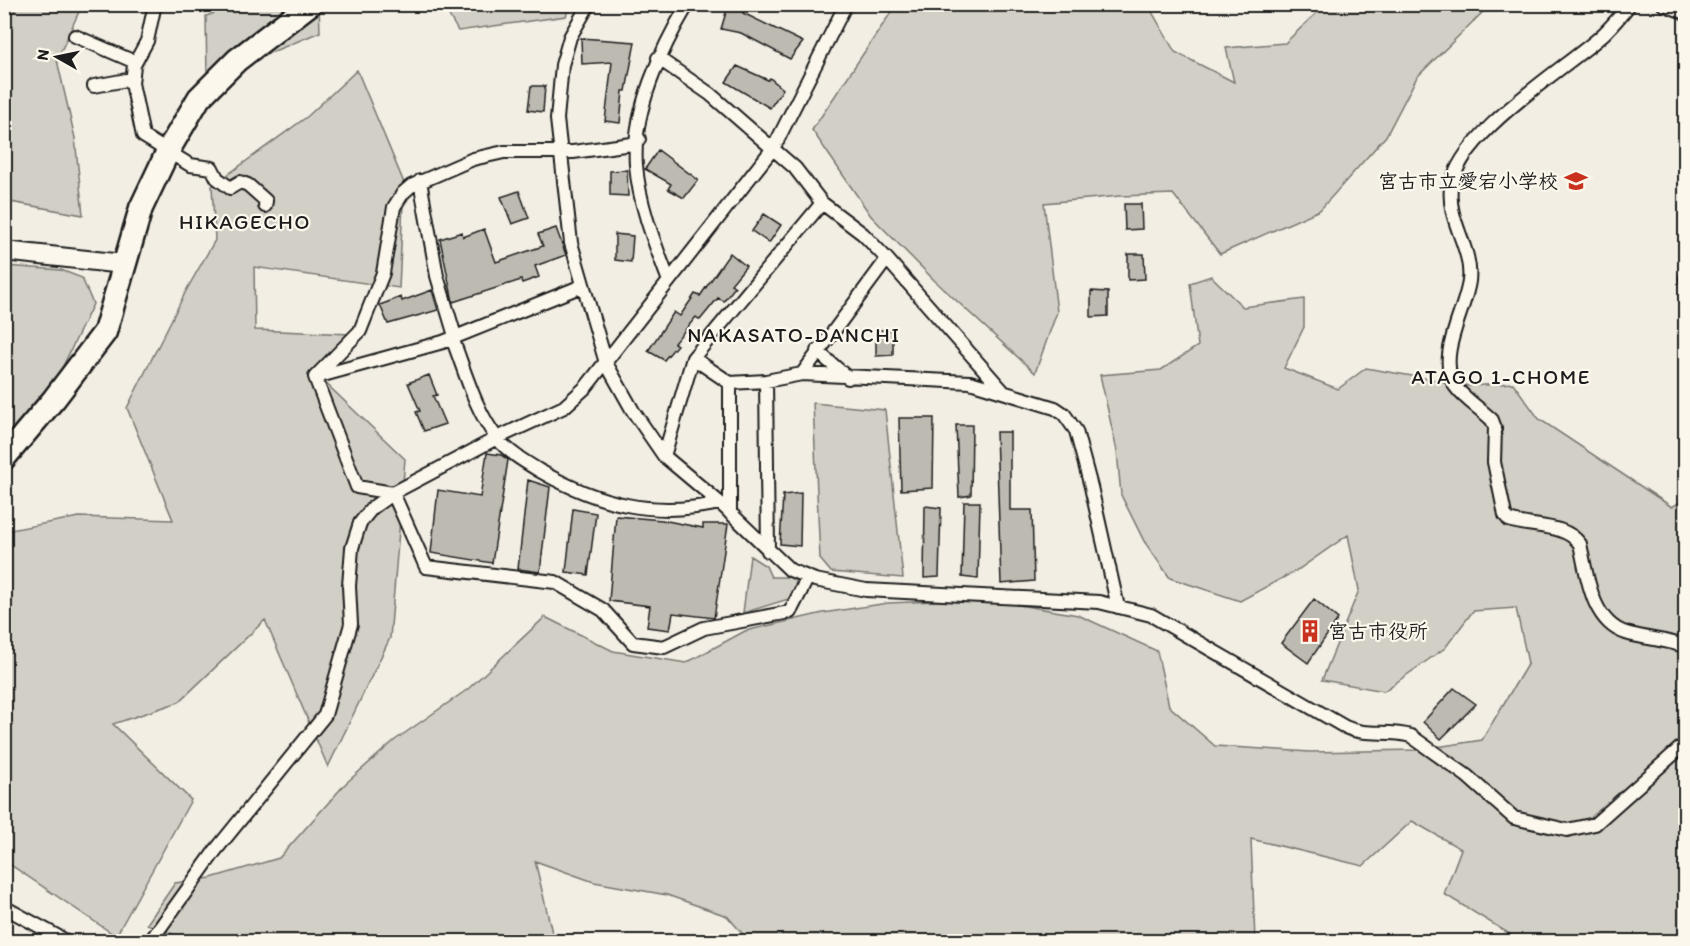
<svg xmlns="http://www.w3.org/2000/svg" width="1690" height="946" font-family="Itim,'Klee One',sans-serif">
<style>
.green{fill:#d2cfc6;stroke:#777671;stroke-width:1.5}
.building{fill:#bdbab1;stroke:#1c1c1c;stroke-width:1.5}
.lines{fill:none;stroke-linecap:round;stroke-linejoin:round}
.street-casing{stroke:#1c1c1c;stroke-width:16}
.secondary-casing{stroke:#1c1c1c;stroke-width:22}
.highway-casing{stroke:#1c1c1c;stroke-width:27}
.street{stroke:#fbf7ec;stroke-width:12}
.secondary{stroke:#fbf7ec;stroke-width:18}
.highway{stroke:#fbf7ec;stroke-width:22}
.labels{text-anchor:middle;stroke-width:4.5;stroke-linejoin:round;paint-order:stroke}
.poi-label{font-size:20px;font-weight:bold;fill:#1c1c1c;stroke:#fbf7ec;text-anchor:end}
.neighbourhood-label{font-size:21px;letter-spacing:1.5px;fill:#1c1c1c;stroke:#fbf7ec}
</style>
<rect width="100%" height="100%" fill="#f2eee4"/>
<filter id="ink" filterUnits="userSpaceOnUse"><feTurbulence type="fractalNoise" baseFrequency=".0167" numOctaves="2"/><feDisplacementMap in="SourceGraphic" scale="12" xChannelSelector="R" yChannelSelector="G"/><feConvolveMatrix kernelMatrix="1 2 1 2 8 2 1 2 1" color-interpolation-filters="sRGB"/></filter>
<g filter="url(#ink)">
<path class="green" d="M20,4L82,5L57,60L75,138L83,215L5,201V20Z
M239,5H319L320,32L207,79L206,16Z
M443,5H570L566,16L458,31Z
M896,5H1148L1175,52L1234,82L1226,48L1285,43L1325,5H1490L1417,77L1386,136L1320,210L1220,254L1173,194L1120,196L1044,203L1057,312L1035,373L934,280L871,216L812,130Z
M357,70L404,183L399,288L254,267L255,330L350,334L313,371L405,459L390,638L328,767L265,620L179,702L113,724L191,800L116,936L5,861V531L79,517L173,520L127,408L187,289L215,240L212,186L308,116Z
M5,266L61,270L82,278L93,304L49,395L5,442Z
M1211,276L1243,307L1304,299V327L1284,368L1338,389L1366,368L1470,386L1513,383L1539,419L1672,507L1685,499V941H1521L1444,894L1461,849L1412,821L1363,866L1251,839L1255,941H749L727,916L667,895L594,882L535,861L554,941L193,942L147,924L175,883L211,878L279,858L345,784L395,740L468,689L545,617L613,651L686,663L745,631L823,613L888,603L985,599L1078,615L1157,651L1169,706L1215,746L1310,752L1363,751L1417,750L1482,740L1528,663L1516,608L1473,611L1445,648L1384,691L1322,680L1359,590L1348,535L1299,569L1240,601L1170,578L1144,541L1121,495L1117,451L1100,375L1161,370L1198,346L1190,283Z
M813,403L885,410L903,578L831,572L820,559Z
M750,556L766,566L771,577H797L792,598L743,613Z"/>
<path class="building" d="M728,6L744,10L743,13L803,42L790,59L741,33L721,29Z
M581,38L635,42L626,91H623L620,123L605,121L612,62L582,64Z
M737,66L768,80L770,78L783,89L770,108L726,82Z
M531,86H545L543,112L528,110Z
M658,150L698,180L684,198L668,189L671,184L645,169Z
M627,170L628,196L610,195V171Z
M519,191L529,218L512,224L501,197Z
M1124,204H1141L1142,229L1125,230Z
M764,214L781,225L769,243L752,231Z
M556,228L566,255L535,266L539,277L522,283L521,280L453,302L440,239L462,232L463,237L484,229L496,262L543,246L538,234Z
M615,234L633,236L631,262L615,260Z
M730,253L746,266L731,284L735,287L724,301L718,298L700,320L696,317L674,343L677,345L664,360L648,351L674,312L680,316L695,294L700,296Z
M1128,254H1144L1145,279L1128,280Z
M432,290L438,310L388,324L380,305L401,297L402,301Z
M1091,291L1108,292V316L1091,317Z
M876,330H893V355L876,356Z
M429,375L437,395L433,396L445,424L424,431L416,412L420,411L408,383Z
M899,418H934L933,488L901,490Z
M956,425H972L971,495L959,497Z
M996,432H1010V510H1032L1034,581L1001,584Z
M487,453L501,455L508,460L492,563L431,553L438,490L480,497Z
M528,480L550,487L540,572L518,569Z
M801,493L800,546L780,544L783,495Z
M964,502H980L978,579L962,577Z
M925,506L941,508L939,577L924,578Z
M573,509L596,513L588,575L566,572Z
M616,516L662,520L703,528V524H728L714,618L673,613L670,630L647,627L650,606L609,601Z
M1314,599L1338,619L1308,663L1281,643Z
M1454,688L1476,704L1441,739L1423,722Z"/>
<g class="lines">
<g class="street-casing">
<path id="street" d="M155,4L147,41L134,65L132,83L143,136L190,165L212,168L217,178L230,188L240,182L248,185L266,201L265,206
M589,4L570,37L562,65L557,119L571,243L606,363L633,411L664,456L720,503L790,570L815,580L866,590L1099,602L1151,615L1345,727C1367,737 1389,729 1411,736L1467,776L1514,818L1567,830L1595,824L1686,743
M1630,4C1620,16 1611,28 1599,38C1560,72 1457,135 1451,188C1447,221 1473,249 1469,281C1465,312 1436,356 1455,386C1465,400 1480,408 1492,420L1495,428L1494,462L1505,515L1509,520C1532,528 1565,523 1580,544C1587,574 1591,622 1626,633C1645,639 1667,639 1686,647
M1663,4L1686,13
M75,36L135,62
M658,58L710,94L795,168L822,203L863,234L887,259L1002,390
M94,86L132,79
M420,181L437,276L455,336
M1686,279V280
M669,281C655,244 639,205 636,165C632,112 661,49 688,4
M452,338C465,371 475,410 497,438C508,452 525,462 540,471C598,504 653,518 720,503
M817,351L848,378
M693,358L730,383L766,381L802,374L970,382L1055,408L1064,414L1076,431L1091,487L1118,607
M802,374L887,259
M315,377L357,487L393,493L426,567L555,582L603,610L633,643L664,647L704,628L790,612L808,577
M315,377L360,331L383,273L394,207L403,193L411,186L473,159L504,152H573L632,144L639,139
M316,377L443,342L582,286
M766,381L768,551
M664,456L693,358L822,203
M730,513V383
M4,907L68,942
M146,942L152,939L215,851L325,715L351,624L349,586L352,548L360,523L372,508L393,493L497,438L564,407L586,387L774,147L846,4"/>
</g>
<g class="secondary-casing">
<path id="secondary" d="M4,251L123,264"/>
</g>
<g class="highway-casing">
<path id="highway" d="M4,458L54,399L105,332L141,208L169,149L199,98L237,60L310,4"/>
</g>
<use href="#street" class="street"/>
<use href="#secondary" class="secondary"/>
<use href="#highway" class="highway"/>
</g>
</g>
<defs>
<g id="school-bare" transform="scale(1.8)"><path d="M0-5L7-2L0 1L-7-2ZM-4 1L0 2.5L4 1V4Q0 6-4 4Z" fill="#c8321e" stroke="#fbf7ec" stroke-width="2.5" paint-order="stroke"/></g>
<g id="building-bare" transform="scale(1.8)"><path d="M-4-6H4V6H1V3H-1V6H-4ZM-2.5-4.3h1.7v1.8h-1.7ZM.8-4.3h1.7v1.8H.8ZM-2.5-1h1.7V.8h-1.7ZM.8-1h1.7V.8H.8Z" fill="#c8321e" stroke="#fbf7ec" stroke-width="2.5" paint-order="stroke"/></g>
</defs>
<g fill-rule="evenodd">
<use href="#school-bare" x="1576" y="181"/>
<use href="#building-bare" x="1310" y="631"/>
</g>
<g class="labels">
<g class="poi-label">
<text x="1558" y="188">宮古市立愛宕小学校</text>
<text x="1328" y="638" text-anchor="start">宮古市役所</text>
</g>
<g class="neighbourhood-label">
<text x="245" y="229">HIKAGECHO</text>
<text x="794" y="342">NAKASATO-DANCHI</text>
<text x="1501" y="384">ATAGO 1-CHOME</text>
</g>
</g>
<rect width="1690" height="946" fill="none" stroke="#fbf7ec" stroke-width="24"/>
<rect x="12" y="12" width="1666" height="922" fill="none" stroke="#1c1c1c" stroke-width="2" filter="url(#ink)"/>
<g transform="translate(57 57) rotate(279)" stroke="#fbf7ec" stroke-width="4.5" paint-order="stroke">
<path d="M0-4.5L10 22L0 15L-10 22Z" fill="#1c1c1c"/>
<text y="-9" font-size="16" font-weight="bold" text-anchor="middle" fill="#1c1c1c">N</text>
</g>
</svg>
